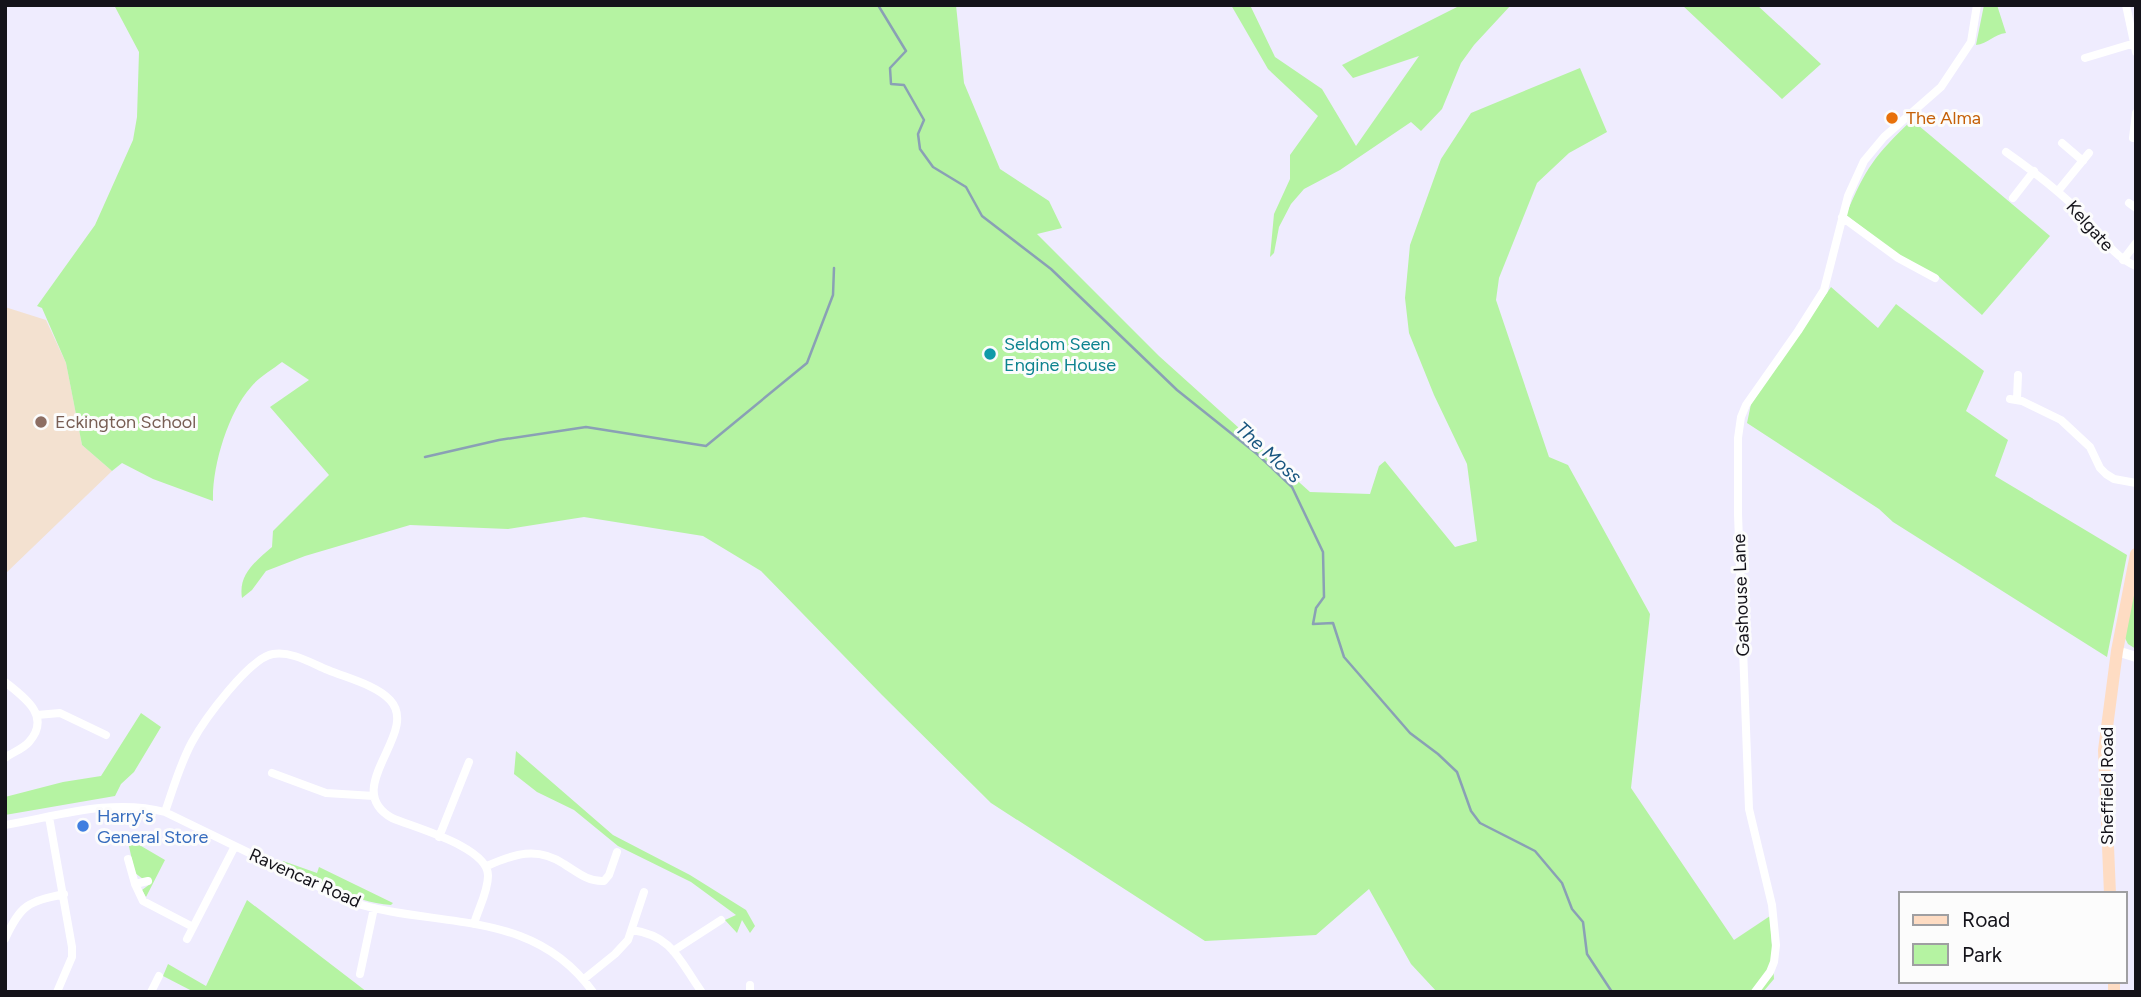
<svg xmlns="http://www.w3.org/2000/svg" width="2141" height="997" font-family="Figtree,sans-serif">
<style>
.education{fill:#f3e1d0}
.green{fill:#b5f3a2}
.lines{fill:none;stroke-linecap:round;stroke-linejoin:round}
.stream{stroke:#8aa0b5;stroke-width:2.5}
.minor{stroke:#fff;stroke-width:8}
.tertiary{stroke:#fff;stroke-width:10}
.primary{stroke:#fedcc3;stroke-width:12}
.food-dot{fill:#e8710a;stroke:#fcfcfc;stroke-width:2.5}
.culture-dot{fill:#0f9aa8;stroke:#fcfcfc;stroke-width:2.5}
.education-dot{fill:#8d6e63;stroke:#fcfcfc;stroke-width:2.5}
.shop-dot{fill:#3f7fe0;stroke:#fcfcfc;stroke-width:2.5}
.labels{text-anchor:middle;stroke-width:6;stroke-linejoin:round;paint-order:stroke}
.food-label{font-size:18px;fill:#c56008;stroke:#fcfcfc;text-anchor:start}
.street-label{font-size:18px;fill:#14131a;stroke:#fcfcfc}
.culture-label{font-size:18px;fill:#0d838f;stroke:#fcfcfc;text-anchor:start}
.education-label{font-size:18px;fill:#785e54;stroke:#fcfcfc;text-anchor:start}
.shop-label{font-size:18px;fill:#366cbe;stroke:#fcfcfc;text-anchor:start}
.water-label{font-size:19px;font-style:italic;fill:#18557f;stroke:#fcfcfc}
</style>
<rect width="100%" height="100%" fill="#efecfe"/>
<path class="education" d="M5,307L46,320L66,363L82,445L112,471L5,574Z"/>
<path class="green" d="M114,5H956L964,83L1000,169L1049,201L1062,228L1037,234L1159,356L1310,492L1370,494L1379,466L1385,461L1455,547L1477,541L1467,464L1434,395L1409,333L1405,298L1410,245L1441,159L1471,113L1580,68L1607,132L1569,153L1537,183L1499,278L1496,300L1549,457L1568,465L1650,614L1631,788L1734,940L1770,916L1774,979L1763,992H1437L1411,964L1369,889L1316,935L1205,941L991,803L882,695L761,571L703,536L584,517L508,529L410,525L305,556L266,571L252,590L242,598C238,574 256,561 272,547L273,531L329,475L270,407L309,380L282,362C272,370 259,377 251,387C228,413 212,466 213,501L153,479L122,463L112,471L82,445L66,363L42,308L37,306L95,225L133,140L137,117L139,52Z
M1231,5H1250L1275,57L1322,89L1356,146L1419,56L1353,78L1342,65L1461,5H1511L1474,45L1461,63L1442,109L1421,131L1411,122L1340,170L1304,189L1291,204L1279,227L1274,253L1270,257L1274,214L1290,179V155L1318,116L1268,69Z
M1682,5H1757L1821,64L1782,99Z
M1984,5H1997L2006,33C1994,34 1988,44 1976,45Z
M1912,120L2050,236L1982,315L1938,276L1896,253L1846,215C1865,169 1875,155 1912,120Z
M1831,287L1878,328L1896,304L1984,371L1966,411L2008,440L1995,476L2127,555L2107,657L1893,522L1879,509L1747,423L1751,404Z
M2136,573V649L2128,644L2125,638Z
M141,713L161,727L134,772L121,784L115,796L5,815V797L63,782L101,776Z
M516,751L613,835L690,875L746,910L755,926L750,933L742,920L737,933L725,920L736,915L691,882L618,846L574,810L537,792L514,774Z
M128,842L136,843L165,860L146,897L142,890L150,884L149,879H143L135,873Z
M283,861L317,873L319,867L393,903L391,905C351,902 318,880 282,864Z
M247,900L358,985L367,992H194L163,976L168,964L206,986Z"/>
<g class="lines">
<path class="stream" d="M878,5L906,51L890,68L891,84L904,85L924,120L918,134L920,149L933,167L966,187L982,216L1051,269L1177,390L1257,454L1292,487L1323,552L1324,597L1316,608L1313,624L1333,623L1344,657L1410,733L1438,754L1457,772L1471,811L1480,823L1535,851L1562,883L1572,909L1583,922L1587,954L1612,992
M425,457L499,440L586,427L706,446L807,363L833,295L834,268"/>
<path class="minor" d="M2126,5L2136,52
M2085,58L2135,43
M2133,138L2136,113
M2062,143L2083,161
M2006,152C2033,171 2058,190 2082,214C2101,233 2110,255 2136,266
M2058,191L2089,153
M2013,198L2034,171
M2129,203L2136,208
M1842,217L1898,258L1935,278
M2123,260L2136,243
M2010,399L2022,401L2061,420L2090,447L2100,468L2106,474L2114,479L2136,483
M2017,399L2018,375
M5,682C24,697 52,716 29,742C23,749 13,752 5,758
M37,715L60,713L106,735
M272,773L326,793L374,796
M165,812C173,789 180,764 192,742C204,720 249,658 273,654C292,651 311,663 328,670C347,678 376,685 390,700C421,733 339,788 392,818C415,828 489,847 488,876C488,892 478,909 474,924
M49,817L72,947V957L57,992
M5,825C58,816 112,798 165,812L348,901C437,930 531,906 593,992
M439,837L469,762
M128,859L135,884L143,901L193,927
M487,866C514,854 537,846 564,864C577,872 588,882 604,881L609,875L617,852
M135,884L148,881
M632,930C673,936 679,960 701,991
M5,939C21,904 28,902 64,894
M187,939L235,846
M673,951L721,920
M360,974L374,908
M584,979L615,954L628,940L644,892
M750,985V992
M151,992L159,976
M1755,992L1770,972L1774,962L1776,945L1772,905L1749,809L1738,514V438L1741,417L1746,405L1798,331L1824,290L1848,196L1864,161L1884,137L1941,87L1971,42L1977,5"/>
<path class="tertiary" d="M2117,651L2136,657"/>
<path class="primary" d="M2110,894L2104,750L2117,651L2136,554
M2114,981V992"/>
</g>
<circle class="food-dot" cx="1892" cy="118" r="7"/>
<circle class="culture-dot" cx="990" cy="354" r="7"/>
<circle class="education-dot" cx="41" cy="422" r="7"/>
<circle class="shop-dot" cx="83" cy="826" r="7"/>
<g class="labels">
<g class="food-label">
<text x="1906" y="124">The Alma</text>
</g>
<g class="street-label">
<text transform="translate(2090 226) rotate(48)" y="6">Kelgate</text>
<text transform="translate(1741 595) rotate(-92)" y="6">Gashouse Lane</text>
<text transform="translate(2107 786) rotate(-90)" y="6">Sheffield Road</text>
<text transform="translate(305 878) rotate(24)" y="6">Ravencar Road</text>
</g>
<g class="culture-label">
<text x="1004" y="350">Seldom Seen<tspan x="1004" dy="21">Engine House</tspan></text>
</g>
<g class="education-label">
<text x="55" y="428">Eckington School</text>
</g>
<g class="shop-label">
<text x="97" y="822">Harry's<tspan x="97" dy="21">General Store</tspan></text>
</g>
<g class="water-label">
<text transform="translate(1269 452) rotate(42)" y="7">The Moss</text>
</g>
</g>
<rect width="2141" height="997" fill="none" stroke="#14131a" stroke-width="14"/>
<rect x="1899" y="892" width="228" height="91" fill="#fcfcfc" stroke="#9f9fa2" stroke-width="2"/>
<rect x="1913" y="915" width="35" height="10" fill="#fedcc3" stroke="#9f9fa2" stroke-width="2"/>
<text x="1962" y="927" font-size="21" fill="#14131a">Road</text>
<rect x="1913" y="944" width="35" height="21" fill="#b5f3a2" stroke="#9f9fa2" stroke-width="2"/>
<text x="1962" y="962" font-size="21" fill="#14131a">Park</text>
</svg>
